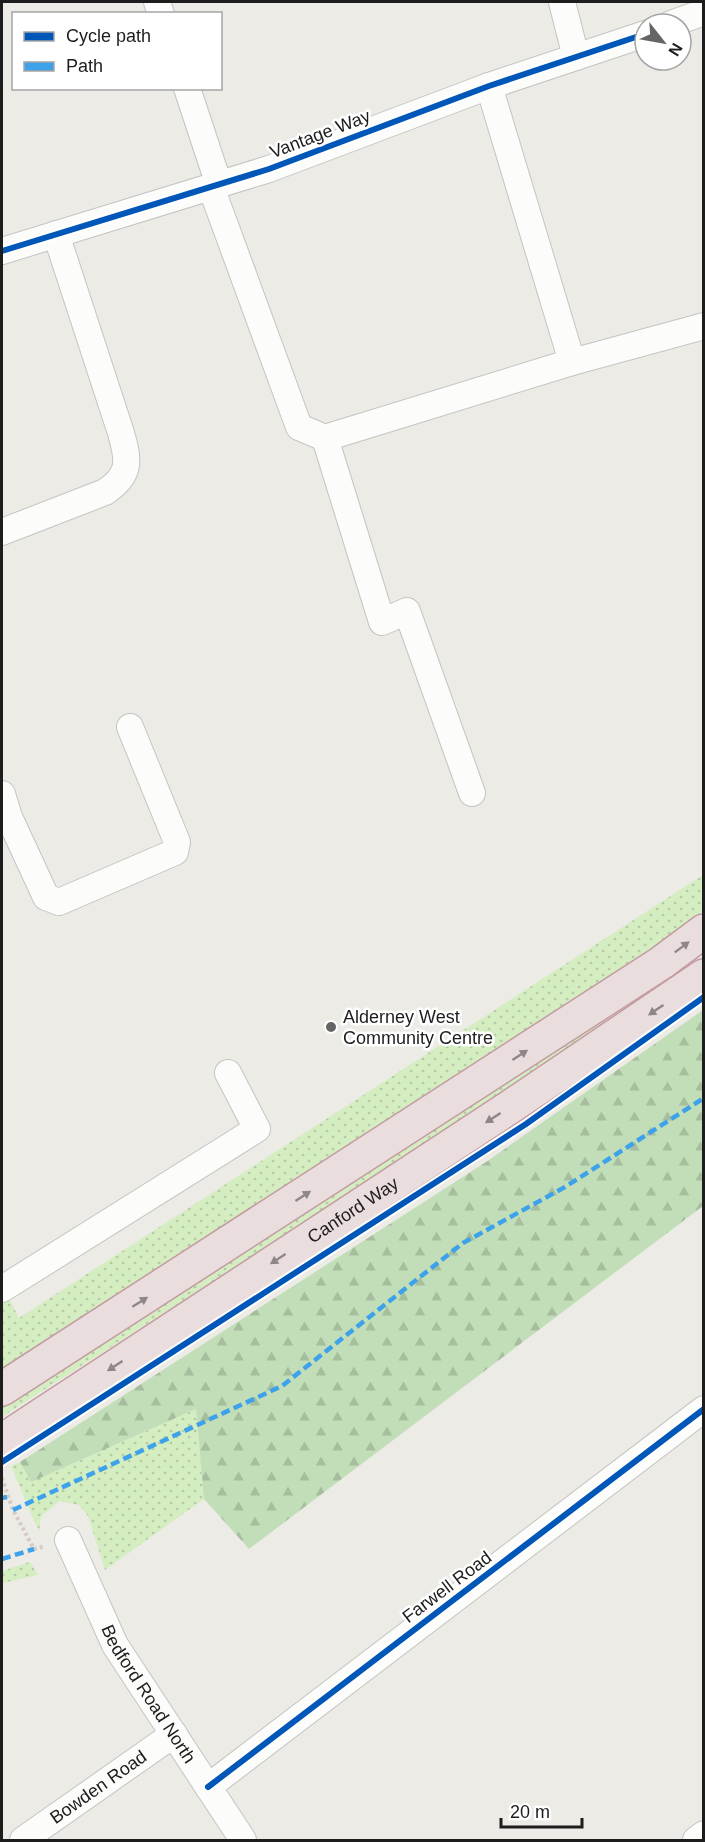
<svg xmlns="http://www.w3.org/2000/svg" width="705" height="1842" font-family="Arial,sans-serif">
<style>
.grass{fill:url(#grass-dots)}
.forest{fill:url(#forest-firs)}
.lines{fill:none;stroke-linecap:round;stroke-linejoin:round}
.minor-casing{stroke:#c4c4c2;stroke-width:28}
.highway-casing{stroke:#c49ba2;stroke-width:36}
.path{stroke:#d7c9c5;stroke-width:4;stroke-dasharray:3 3;stroke-linecap:butt}
.minor{stroke:#fcfcfb;stroke-width:26}
.highway{stroke:#eaddde;stroke-width:33}
.quiet{stroke:#3da2ea;stroke-width:4.5;stroke-dasharray:9 4.5;stroke-linecap:butt}
.cycleway-casing{stroke:#fff;stroke-width:10}
.cycleway{stroke:#0057b8;stroke-width:6}
.oneway{fill:#8e8787}
.poi-dot{fill:#656563;stroke:#fff;stroke-width:2}
.labels{text-anchor:middle;stroke-width:5;stroke-linejoin:round;paint-order:stroke}
.street-label{font-size:18px;fill:#1d1d1d;stroke:#fff}
.poi-label{font-size:18px;fill:#1d1d1d;stroke:#fff;text-anchor:start}
</style>
<defs>
<pattern id="grass-dots" width="8" height="8" patternUnits="userSpaceOnUse" patternTransform="scale(1.5)"><rect width="8" height="8" fill="#d4edc1"/><path d="M2 2h.1M6 6h.1" fill="none" stroke="#b6cba5" stroke-width="1.8" stroke-linecap="round"/></pattern>
<pattern id="forest-firs" width="22" height="20" patternUnits="userSpaceOnUse" patternTransform="scale(1.5)"><rect width="22" height="20" fill="#c2deb8"/><path d="M5 1l3.5 6h-7zM16 11l3.5 6h-7z" fill="#a6be9e"/></pattern>
</defs>
<rect width="100%" height="100%" fill="#ecebe6"/>
<path class="grass" d="M703,875V911L623,969L2,1370V1291L4,1289L19,1318Z
M703,950L503,1095L2,1417V1403Z
M196,1409L204,1499L105,1570L88,1516L79,1505L60,1501L41,1516L39,1532L11,1466L20,1462L31,1482Z
M30,1562L38,1575L2,1583V1571Z"/>
<path class="forest" d="M703,1010V1206L249,1549L204,1499L196,1409L31,1482L20,1462L486,1162Z"/>
<g class="lines">
<g class="minor-casing">
<g id="minor">
<path d="M157,2L161,14"/>
<path d="M562,2L576,57"/>
<path d="M671,24L704,12"/>
<path d="M489,86L572,362"/>
<path d="M187,88L219,185"/>
<path d="M211,187L299,427L325,438L572,362L704,326"/>
<path d="M2,251L269,169L489,86L645,34"/>
<path d="M325,438L382,622L407,611L472,793"/>
<path d="M2,532L105,492C131,475 129,461 121,433L56,234"/>
<path d="M2,794L9,817L46,897L59,902L175,852L177,842L130,727"/>
<path d="M2,1289L257,1129L228,1073"/>
<path id="s1" d="M68,1540L115,1645L243,1840"/>
<path d="M208,1787L704,1409"/>
<path id="s2" d="M23,1840L174,1734"/>
<path d="M696,1840L704,1834"/>
</g>
</g>
<g class="highway-casing">
<g id="highway">
<path d="M2,1389L661,963L704,931"/>
<path id="s3" d="M2,1441L510,1107L704,976"/>
</g>
</g>
<path class="path" d="M2,1478L13,1510L34,1549L45,1546"/>
<use href="#minor" class="minor"/>
<use href="#highway" class="highway"/>
<path class="quiet" d="M2,1498L7,1497
M13,1510L282,1386L463,1243L565,1187L704,1098
M2,1559L34,1549"/>
<g class="cycleway-casing">
<path id="cycleway" d="M2,251L269,169L489,86L645,34
M2,1462L526,1124L704,997
M208,1787L704,1409"/>
</g>
<use href="#cycleway" class="cycleway"/>
</g>
<defs><path id="oneway-solid" d="M-6-.8H1V-3.2L6.5 0L1 3.2V.8H-6Z" transform="scale(1.5)"/></defs>
<g class="oneway">
<use href="#oneway-solid" transform="translate(682 947) rotate(-37)"/>
<use href="#oneway-solid" transform="translate(656 1010) rotate(146)"/>
<use href="#oneway-solid" transform="translate(520 1055) rotate(-33)"/>
<use href="#oneway-solid" transform="translate(493 1118) rotate(147)"/>
<use href="#oneway-solid" transform="translate(303 1196) rotate(-33)"/>
<use href="#oneway-solid" transform="translate(278 1259) rotate(147)"/>
<use href="#oneway-solid" transform="translate(140 1302) rotate(-32)"/>
<use href="#oneway-solid" transform="translate(115 1366) rotate(147)"/>
</g>
<circle class="poi-dot" cx="331" cy="1027" r="6"/>
<g class="labels">
<g class="street-label">
<text transform="translate(320 134) rotate(-21)" y="6">Vantage Way</text>
<text dy="6" stroke="none"><textPath href="#s3" startOffset="420">Canford Way</textPath></text>
<text transform="translate(447 1587) rotate(-37)" y="6">Farwell Road</text>
<text dy="6" stroke="none"><textPath href="#s1" startOffset="174">Bedford Road North</textPath></text>
<text dy="6" stroke="none"><textPath href="#s2" startOffset="92">Bowden Road</textPath></text>
</g>
<g class="poi-label">
<text x="343" y="1023">Alderney West<tspan x="343" dy="21">Community Centre</tspan></text>
</g>
</g>
<rect width="705" height="1842" fill="none" stroke="#1d1d1d" stroke-width="6"/>
<rect x="12" y="12" width="210" height="78" fill="#ffffff" stroke="#a5a5a5" stroke-width="1.5"/>
<rect x="24" y="32" width="30" height="9" fill="#0057b8" stroke="#a5a5a5" stroke-width="1.5"/>
<text x="66" y="42" font-size="18" fill="#1d1d1d">Cycle path</text>
<rect x="24" y="62" width="30" height="9" fill="#3da2ea" stroke="#a5a5a5" stroke-width="1.5"/>
<text x="66" y="72" font-size="18" fill="#1d1d1d">Path</text>
<g transform="translate(663 42) rotate(121)"><circle r="28" fill="#ffffff" stroke="#a5a5a5" stroke-width="1.5"/>
<path d="M0-4.5L10 22L0 15L-10 22Z" fill="#656563"/>
<text y="-9" font-size="16" font-weight="bold" text-anchor="middle" fill="#1d1d1d">N</text>
</g>
<path d="M501 1818v9h81v-9" fill="none" stroke="#1d1d1d" stroke-width="3"/>
<text x="510" y="1818" font-size="18" fill="#1d1d1d" stroke="#ffffff" stroke-width="4.5" paint-order="stroke">20 m</text>
</svg>
